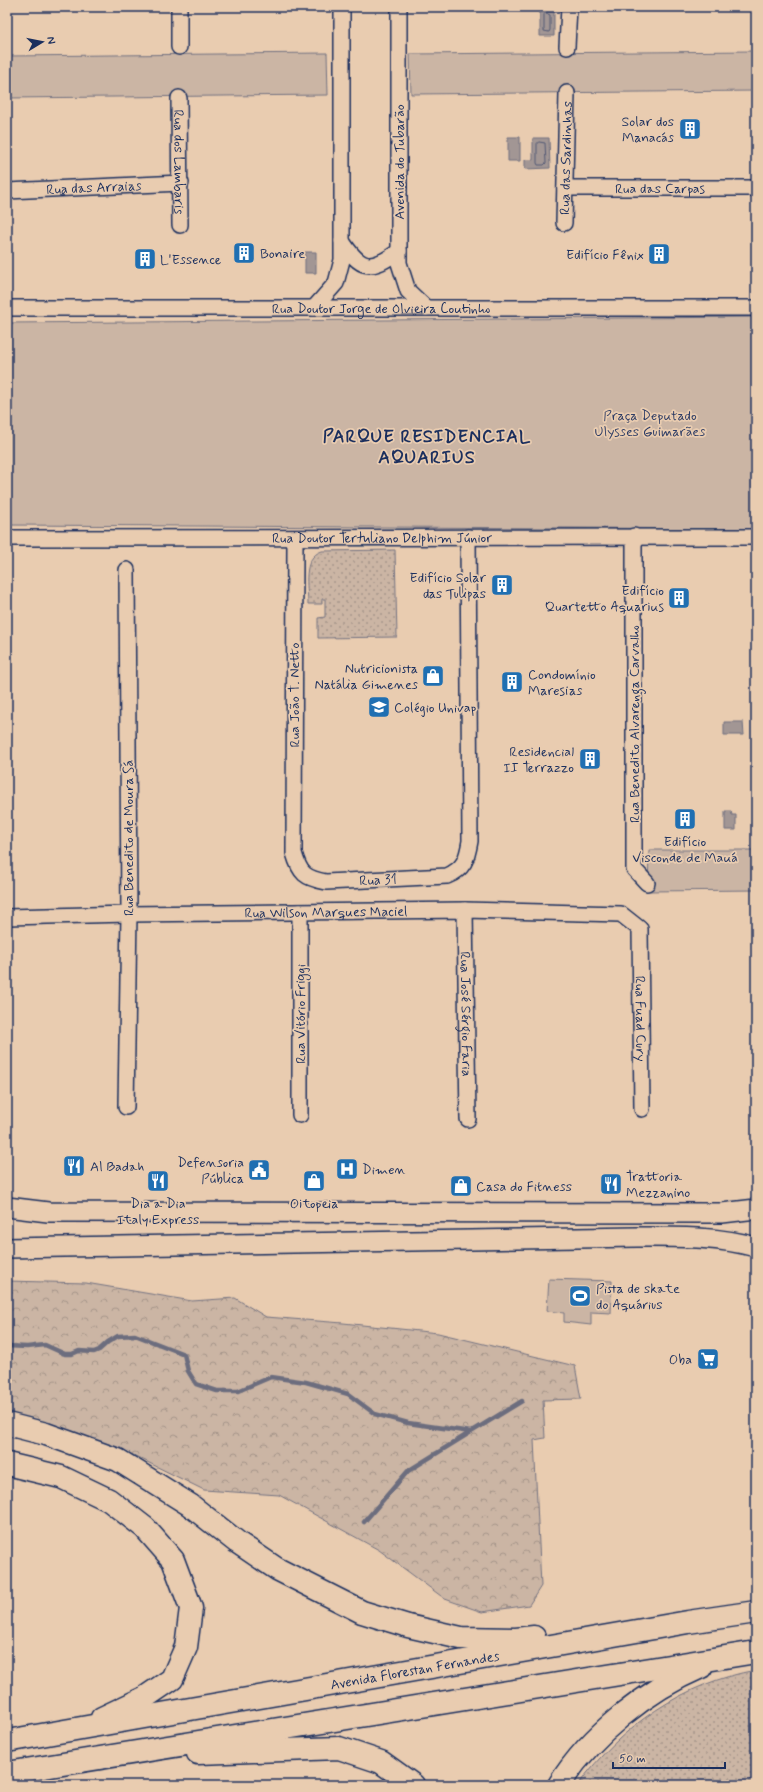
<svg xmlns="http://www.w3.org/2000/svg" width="763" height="1792" font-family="Mynerve,sans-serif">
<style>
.grass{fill:url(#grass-dots);stroke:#737281}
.forest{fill:url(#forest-crowns);stroke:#737281}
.park{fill:#cbb5a4;stroke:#737281}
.water{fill:#a29694;stroke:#6c6d7e}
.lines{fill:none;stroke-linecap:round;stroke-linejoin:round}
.shore{stroke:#515874;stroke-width:1}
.stream{stroke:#6c6d7e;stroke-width:4.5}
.minor-casing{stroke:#1b2f5e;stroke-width:18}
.tertiary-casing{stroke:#1b2f5e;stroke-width:22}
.trunk-casing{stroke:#1b2f5e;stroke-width:25}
.minor{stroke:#e9ccb0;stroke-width:15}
.tertiary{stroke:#e9ccb0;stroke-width:19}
.trunk{stroke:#e9ccb0;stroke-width:22}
.labels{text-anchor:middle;stroke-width:3.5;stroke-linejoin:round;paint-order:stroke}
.poi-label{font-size:14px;fill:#1b2f5e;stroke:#e9ccb0;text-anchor:start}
.street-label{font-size:14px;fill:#1b2f5e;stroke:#e9ccb0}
.park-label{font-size:14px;fill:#2d3c65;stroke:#e9ccb0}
.district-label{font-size:18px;font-weight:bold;letter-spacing:1px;fill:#1b2f5e;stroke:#e9ccb0}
</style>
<defs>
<pattern id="grass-dots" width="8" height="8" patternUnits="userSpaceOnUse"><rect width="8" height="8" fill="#cbb5a4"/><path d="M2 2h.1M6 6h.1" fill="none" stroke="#a49489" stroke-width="1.8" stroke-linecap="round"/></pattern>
<pattern id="forest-crowns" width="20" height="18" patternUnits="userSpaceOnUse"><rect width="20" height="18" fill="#cbb5a4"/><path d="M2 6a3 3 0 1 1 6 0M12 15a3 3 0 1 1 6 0" fill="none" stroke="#a49489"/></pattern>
</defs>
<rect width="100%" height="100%" fill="#e9ccb0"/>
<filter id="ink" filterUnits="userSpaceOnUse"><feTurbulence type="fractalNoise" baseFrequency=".025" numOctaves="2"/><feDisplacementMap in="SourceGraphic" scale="8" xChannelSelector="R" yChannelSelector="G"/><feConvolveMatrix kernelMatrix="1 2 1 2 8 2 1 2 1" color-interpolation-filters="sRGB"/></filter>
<g filter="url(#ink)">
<path class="grass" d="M395,550L397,637L318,638V618L325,617V599H322V604H308C308,587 301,558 322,551Z
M756,1670V1785H578C621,1726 683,1683 756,1670Z"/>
<path class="forest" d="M7,1281L86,1283L192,1301L235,1298L266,1317L343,1323L438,1333L575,1366L581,1399L543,1400L545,1438L534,1440L541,1586L529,1605L482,1612L445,1599L379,1550L279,1495L204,1490L119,1448L18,1418H7Z"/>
<path class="park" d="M756,51V91L411,94L410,54Z
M327,53L328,95L7,98V56Z
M756,317V529L7,525V323Z
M649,850H756V890L648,891Z
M549,1279L612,1281L611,1313L591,1312V1325L564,1322V1313L547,1311Z"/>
<path class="water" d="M540,9H554V36H540Z
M508,137H520V161H508Z
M533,138H549L550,168L525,169V160H533Z
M305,252H316V273H305Z
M724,722H743L744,735H724Z
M725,811H731L732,815H736V830H725Z"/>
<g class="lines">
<path class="shore" d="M546,13L550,15V30L549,32L544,31V15Z
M539,142L545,143L546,163L544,165H538L537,163V144Z"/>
<path class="stream" d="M7,1346L27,1347L45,1345L65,1354H72L79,1351L94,1352L99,1350L108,1342L118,1336L135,1335L184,1354L188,1371L196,1384L217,1391H238L271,1377L306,1382L348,1394L375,1414L408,1423L471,1432L522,1401
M364,1522L408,1471L471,1432"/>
<g class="minor-casing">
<g id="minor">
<path d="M179,7V47"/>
<path d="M399,7V263L408,291L426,308"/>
<path d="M567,47L569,7"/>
<path id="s1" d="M179,98L180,225"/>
<path id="s2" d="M565,188H756"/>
<path id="s3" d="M7,191L181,183"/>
<path id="s4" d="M564,223L567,93"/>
<path d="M342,241C361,270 370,272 399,251"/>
<path id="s5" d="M7,308H756"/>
<path d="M314,308L336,283L342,260V7"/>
<path d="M634,536V869L647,883"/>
<path id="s6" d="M7,538L756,537"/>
<path id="s7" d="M295,538L294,853C300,874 305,878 326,882L447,876C464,869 467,859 470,841L468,537"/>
<path id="s8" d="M465,910L468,1119"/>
<path id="s9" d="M7,917L129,914L465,910L621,914L640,929L642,1109"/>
<path d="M126,1107L129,914L127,570"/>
<path d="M300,1115V912"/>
</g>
</g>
<g class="tertiary-casing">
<path id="tertiary" d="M7,1207L48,1212L722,1213L756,1209
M7,1248L637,1237C677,1237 717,1236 756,1247"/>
</g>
<g class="trunk-casing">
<g id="trunk">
<path d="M7,1424L46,1434L118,1460L190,1505L237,1542L277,1569L362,1612L408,1626L461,1638L516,1639L534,1637"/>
<path d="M7,1464L61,1477L109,1500L145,1528L173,1560L191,1608L186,1647L172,1679L144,1698L102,1718"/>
<path id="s10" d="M7,1741L688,1622L756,1612"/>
<path d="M198,1753L339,1748L381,1762L413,1785"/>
<path d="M7,1773L756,1652"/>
<path d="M559,1785C590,1735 647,1690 701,1667"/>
</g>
</g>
<use href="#minor" class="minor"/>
<use href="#tertiary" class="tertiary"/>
<use href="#trunk" class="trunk"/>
</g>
</g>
<defs>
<g id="building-square" transform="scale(1.15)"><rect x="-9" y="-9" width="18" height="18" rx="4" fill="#1f6fb2" stroke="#e9ccb0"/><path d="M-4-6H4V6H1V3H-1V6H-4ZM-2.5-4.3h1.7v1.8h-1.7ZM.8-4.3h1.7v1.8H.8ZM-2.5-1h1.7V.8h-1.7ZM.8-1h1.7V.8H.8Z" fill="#fff"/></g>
<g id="shop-square" transform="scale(1.15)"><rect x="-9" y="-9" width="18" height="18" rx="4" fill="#1f6fb2" stroke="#e9ccb0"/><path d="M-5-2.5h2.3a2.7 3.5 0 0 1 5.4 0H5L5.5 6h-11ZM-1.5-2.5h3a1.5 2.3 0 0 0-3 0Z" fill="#fff"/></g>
<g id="school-square" transform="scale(1.15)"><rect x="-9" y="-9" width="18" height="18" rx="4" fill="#1f6fb2" stroke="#e9ccb0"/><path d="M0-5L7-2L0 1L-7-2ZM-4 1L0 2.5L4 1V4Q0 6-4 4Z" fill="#fff"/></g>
<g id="restaurant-square" transform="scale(1.15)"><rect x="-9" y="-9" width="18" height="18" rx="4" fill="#1f6fb2" stroke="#e9ccb0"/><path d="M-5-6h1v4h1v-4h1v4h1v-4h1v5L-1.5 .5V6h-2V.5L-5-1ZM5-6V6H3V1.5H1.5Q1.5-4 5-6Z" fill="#fff"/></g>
<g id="hospital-square" transform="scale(1.15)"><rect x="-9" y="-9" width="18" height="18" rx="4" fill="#1f6fb2" stroke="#e9ccb0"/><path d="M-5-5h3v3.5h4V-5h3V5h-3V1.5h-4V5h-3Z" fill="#fff"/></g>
<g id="civic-square" transform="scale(1.15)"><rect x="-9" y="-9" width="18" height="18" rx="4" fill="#1f6fb2" stroke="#e9ccb0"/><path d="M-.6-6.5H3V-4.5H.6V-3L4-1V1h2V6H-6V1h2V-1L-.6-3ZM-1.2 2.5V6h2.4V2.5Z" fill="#fff"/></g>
<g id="stadium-square" transform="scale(1.15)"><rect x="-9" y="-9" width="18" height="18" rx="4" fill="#1f6fb2" stroke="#e9ccb0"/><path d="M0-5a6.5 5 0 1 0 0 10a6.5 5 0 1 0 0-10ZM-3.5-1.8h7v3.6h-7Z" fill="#fff"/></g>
<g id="supermarket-square" transform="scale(1.15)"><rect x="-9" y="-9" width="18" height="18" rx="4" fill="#1f6fb2" stroke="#e9ccb0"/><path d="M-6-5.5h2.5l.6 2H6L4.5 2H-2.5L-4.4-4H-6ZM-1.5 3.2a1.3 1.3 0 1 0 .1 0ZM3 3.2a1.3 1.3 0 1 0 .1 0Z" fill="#fff"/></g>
</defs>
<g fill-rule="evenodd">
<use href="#building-square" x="690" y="129"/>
<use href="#building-square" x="244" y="253"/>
<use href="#building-square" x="659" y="254"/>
<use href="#building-square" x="145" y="259"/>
<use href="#building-square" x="502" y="585"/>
<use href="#building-square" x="679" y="598"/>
<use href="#shop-square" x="433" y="676"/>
<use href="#building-square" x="512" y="682"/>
<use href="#school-square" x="379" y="707"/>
<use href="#building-square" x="590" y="759"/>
<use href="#building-square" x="685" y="819"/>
<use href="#restaurant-square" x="74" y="1166"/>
<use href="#hospital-square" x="347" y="1169"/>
<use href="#civic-square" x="259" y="1170"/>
<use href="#restaurant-square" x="158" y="1181"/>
<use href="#shop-square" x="314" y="1181"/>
<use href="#restaurant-square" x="611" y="1184"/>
<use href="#shop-square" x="461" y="1186"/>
<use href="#stadium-square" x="580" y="1296"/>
<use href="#supermarket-square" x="708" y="1359"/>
</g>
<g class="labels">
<g class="poi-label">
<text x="674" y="126" text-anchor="end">Solar dos<tspan x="674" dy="16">Manacás</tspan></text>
<text x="260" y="258">Bonaire</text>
<text x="644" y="259" text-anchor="end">Edifício Fênix</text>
<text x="160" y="264">L'Essence</text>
<text x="486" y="582" text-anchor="end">Edifício Solar<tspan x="486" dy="16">das Tulipas</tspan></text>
<text x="664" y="595" text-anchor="end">Edifício<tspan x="664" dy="16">Quartetto Aquarius</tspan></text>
<text x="418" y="673" text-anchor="end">Nutricionista<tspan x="418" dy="16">Natália Gimenes</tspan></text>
<text x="528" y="679">Condomínio<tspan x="528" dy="16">Maresias</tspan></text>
<text x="394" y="712">Colégio Univap</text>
<text x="574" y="756" text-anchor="end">Residencial<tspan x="574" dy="16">II Terrazzo</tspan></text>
<text x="685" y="846" text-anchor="middle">Edifício<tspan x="685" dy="16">Visconde de Mauá</tspan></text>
<text x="244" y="1167" text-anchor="end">Defensoria<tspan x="244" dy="16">Pública</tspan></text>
<text x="90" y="1171">Al Badah</text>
<text x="362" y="1174">Dimen</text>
<text x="626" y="1181">Trattoria<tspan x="626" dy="16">Mezzanino</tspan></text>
<text x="476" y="1191">Casa do Fitness</text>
<text x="158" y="1208" text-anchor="middle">Dia a Dia<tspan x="158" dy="16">Italy Express</tspan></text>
<text x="314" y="1208" text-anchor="middle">Oitopeia</text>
<text x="596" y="1293">Pista de skate<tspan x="596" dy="16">do Aquárius</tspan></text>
<text x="692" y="1364" text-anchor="end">Oba</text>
</g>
<g class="street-label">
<text dy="5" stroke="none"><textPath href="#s4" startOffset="65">Rua das Sardinhas</textPath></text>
<text dy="5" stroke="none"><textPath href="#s1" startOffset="64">Rua dos Lambaris</textPath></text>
<text transform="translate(399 162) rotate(-90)" y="5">Avenida do Tubarão</text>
<text dy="5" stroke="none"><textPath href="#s3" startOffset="87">Rua das Arraias</textPath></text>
<text dy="5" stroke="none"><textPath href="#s2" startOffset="95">Rua das Carpas</textPath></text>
<text dy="5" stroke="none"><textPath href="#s5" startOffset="374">Rua Doutor Jorge de Olvieira Coutinho</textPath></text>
<text dy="5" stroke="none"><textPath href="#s6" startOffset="375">Rua Doutor Tertuliano Delphim Júnior</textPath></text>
<text transform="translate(294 695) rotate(-90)" y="5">Rua João T. Netto</text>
<text transform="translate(634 724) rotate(-90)" y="5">Rua Benedito Alvarenga Carvalho</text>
<text transform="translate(128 838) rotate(-90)" y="5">Rua Benedito de Moura Sá</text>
<text dy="5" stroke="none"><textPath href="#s7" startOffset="414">Rua 31</textPath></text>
<text dy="5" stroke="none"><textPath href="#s9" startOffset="319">Rua Wilson Marques Maciel</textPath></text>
<text transform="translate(300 1014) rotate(-90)" y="5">Rua Vitório Friggi</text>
<text dy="5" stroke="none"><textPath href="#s8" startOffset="104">Rua José Sérgio Faria</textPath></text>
<text dy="5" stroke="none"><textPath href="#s9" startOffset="728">Rua Fuad Cury</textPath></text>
<text dy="5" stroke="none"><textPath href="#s10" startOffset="414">Avenida Florestan Fernandes</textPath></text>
</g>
<g class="park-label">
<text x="650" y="420">Praça Deputado<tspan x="650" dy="16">Ulysses Guimarães</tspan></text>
</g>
<g class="district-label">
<text x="427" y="442">PARQUE RESIDENCIAL<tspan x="427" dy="21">AQUARIUS</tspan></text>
</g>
</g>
<rect width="763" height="1792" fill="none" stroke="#e9ccb0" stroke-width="24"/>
<rect x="12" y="12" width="739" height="1768" fill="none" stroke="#1b2f5e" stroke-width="1.5" filter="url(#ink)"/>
<g transform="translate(42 42) rotate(80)" stroke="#e9ccb0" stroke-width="3" paint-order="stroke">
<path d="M0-3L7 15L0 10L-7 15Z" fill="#1b2f5e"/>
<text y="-6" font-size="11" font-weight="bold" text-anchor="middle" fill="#1b2f5e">N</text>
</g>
<path d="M613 1762v6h112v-6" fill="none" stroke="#1b2f5e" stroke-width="2"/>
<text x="619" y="1762" font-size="12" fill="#1b2f5e" stroke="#e9ccb0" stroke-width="3" paint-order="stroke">50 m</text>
</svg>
